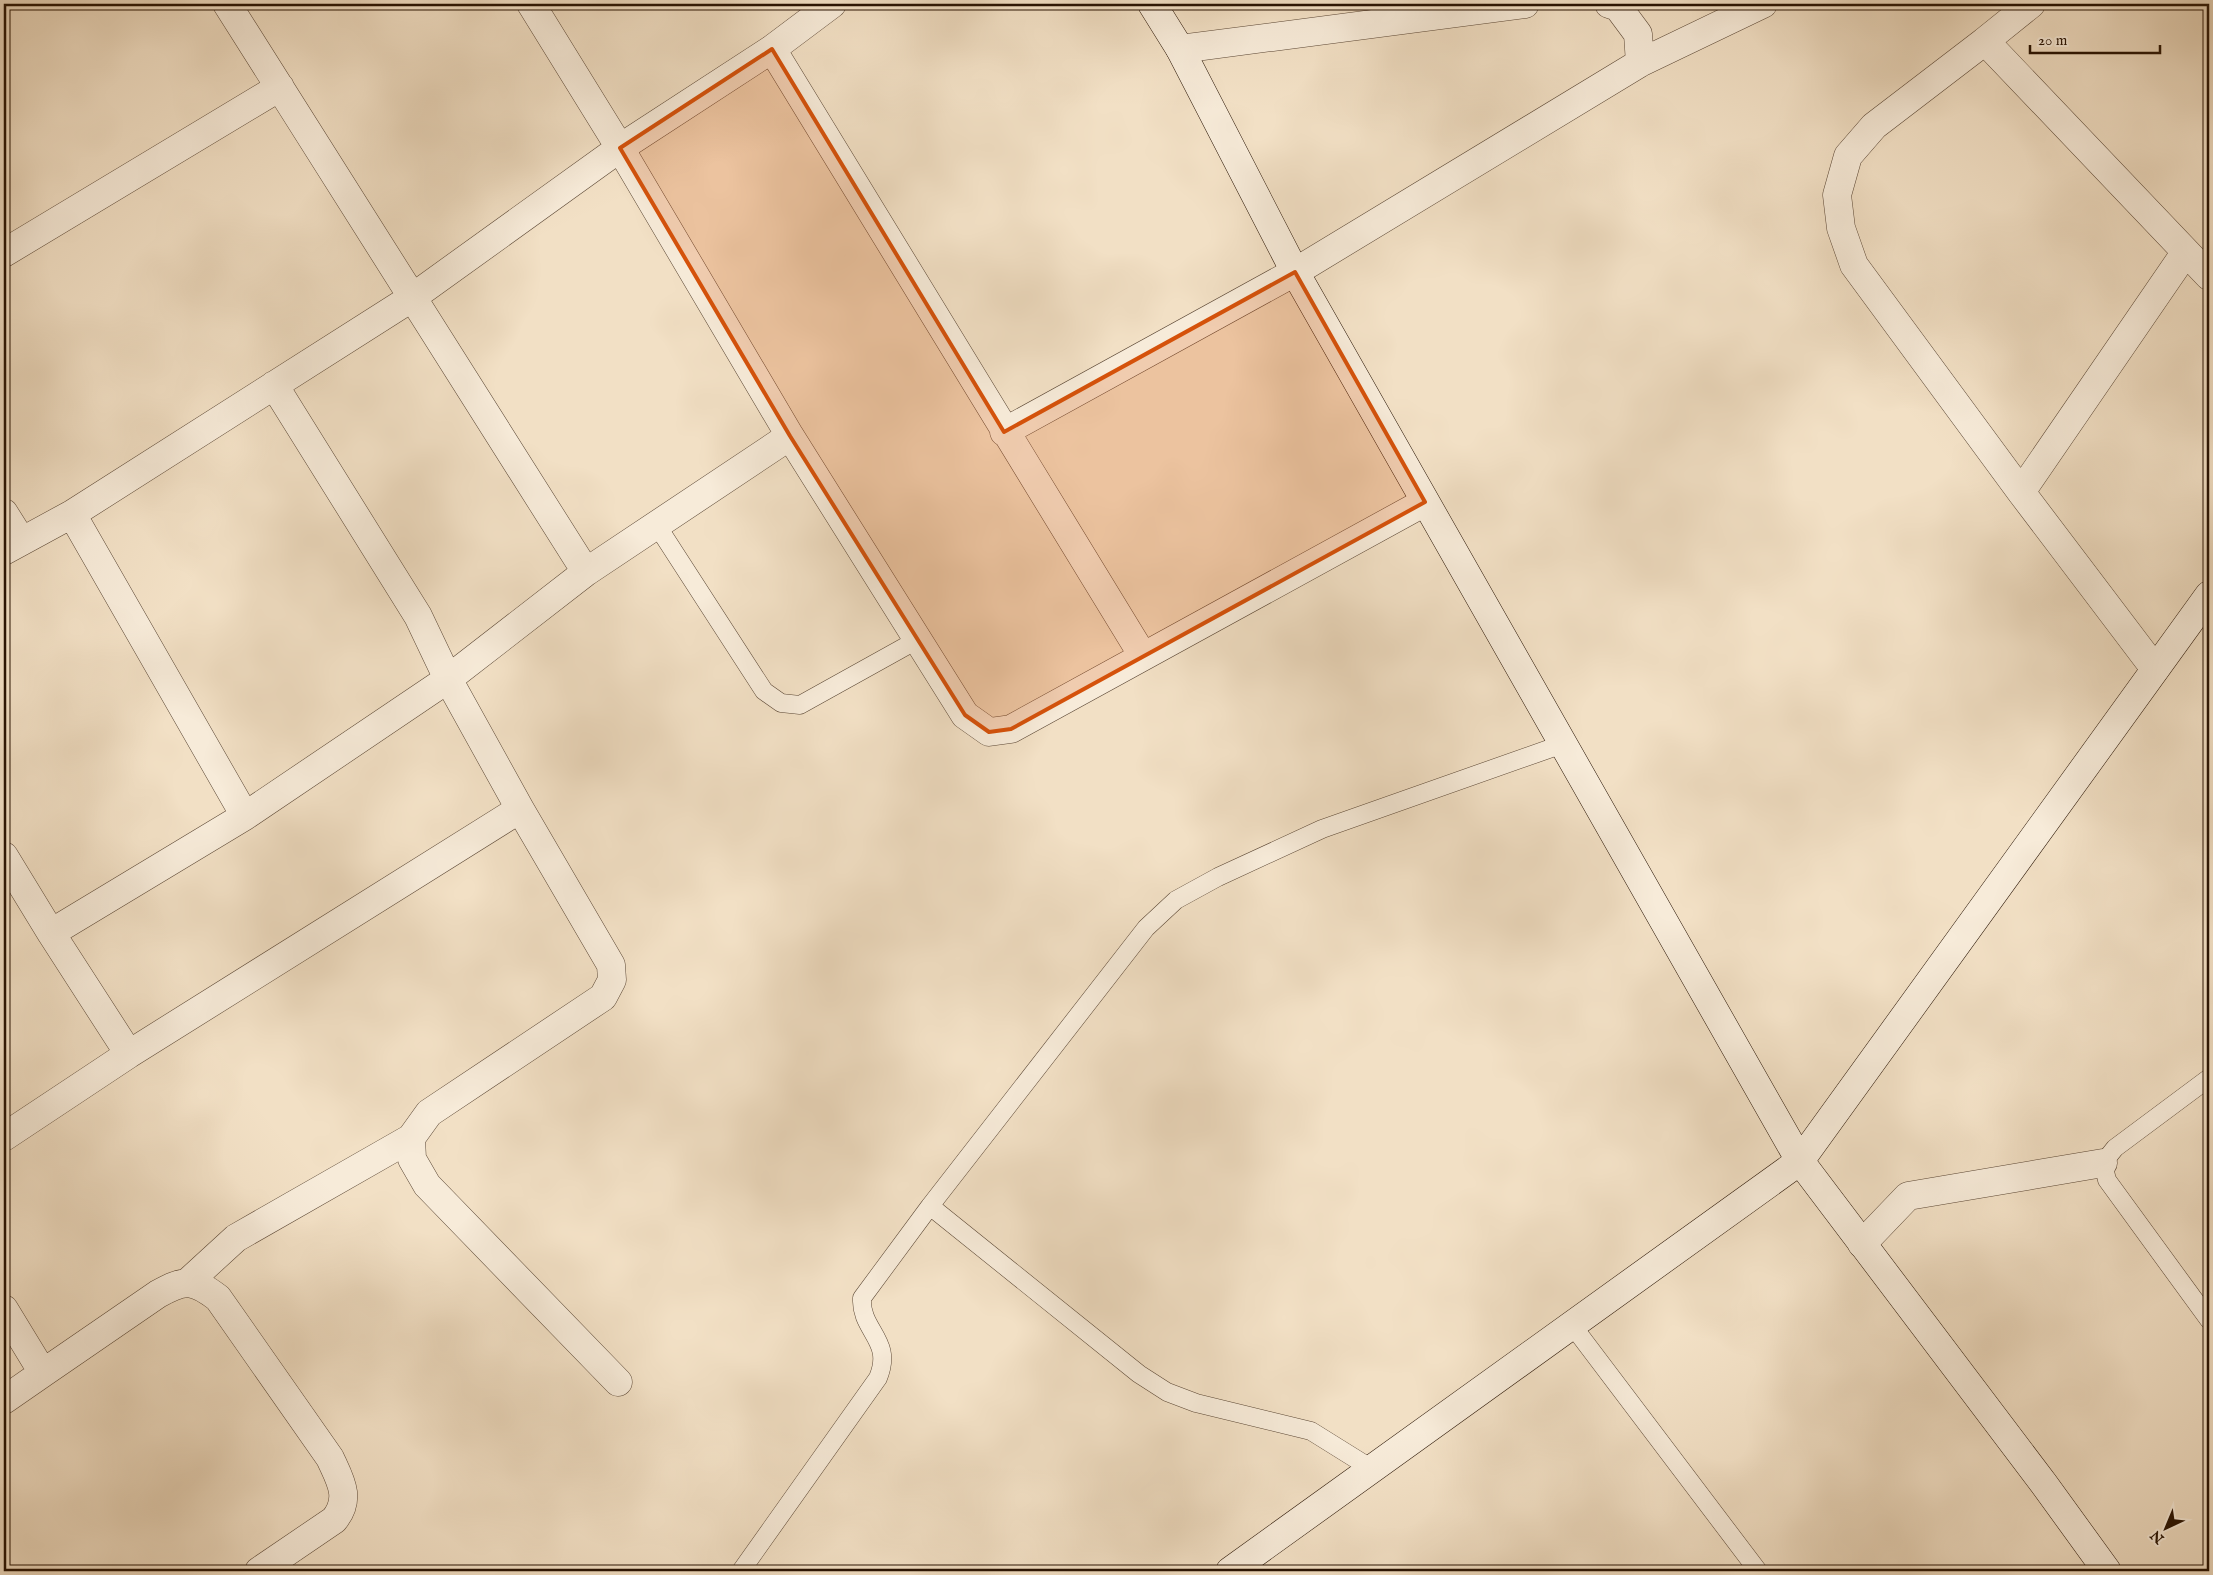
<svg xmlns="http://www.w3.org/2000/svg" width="2213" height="1575" font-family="'IM FELL English',serif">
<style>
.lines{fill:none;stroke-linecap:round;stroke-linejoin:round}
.lane-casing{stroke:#5a4634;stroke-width:19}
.street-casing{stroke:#5a4634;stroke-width:29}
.secondary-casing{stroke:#281303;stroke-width:29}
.lane{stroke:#f7ebd9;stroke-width:18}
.street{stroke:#f7ebd9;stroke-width:28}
.secondary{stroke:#f7ebd9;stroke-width:28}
.marked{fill:#d5520b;fill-opacity:0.2;stroke:#d5520b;stroke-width:4;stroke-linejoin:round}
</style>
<rect width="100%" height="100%" fill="#f2e0c5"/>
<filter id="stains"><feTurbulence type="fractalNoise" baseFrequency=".004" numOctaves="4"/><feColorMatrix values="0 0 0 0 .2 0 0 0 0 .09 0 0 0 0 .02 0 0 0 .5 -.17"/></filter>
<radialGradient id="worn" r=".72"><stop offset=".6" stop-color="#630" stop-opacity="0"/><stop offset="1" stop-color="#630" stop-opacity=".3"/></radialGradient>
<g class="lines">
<g class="lane-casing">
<path id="lane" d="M656,524L764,691L781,703L800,705L917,640
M2209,1078L2115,1148L2103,1163L2107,1180L2209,1320
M930,1206L1139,1374L1167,1392L1196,1403L1311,1431L1372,1469
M1572,1325L1758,1571
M741,1571L878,1378C894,1340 860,1331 862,1298L930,1206L1146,928L1176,900L1218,877L1322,829L1563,744"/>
</g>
<g class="street-casing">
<path id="street" d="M227,4L586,572
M531,4L620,148L790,436L965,715L989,732L1011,729L1425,502
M1609,4L1618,7L1638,34L1640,63
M1985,41L2031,4
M772,49L1143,656
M1180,49L1525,4
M4,253L280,87
M274,385L418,616L448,679L520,809L611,965L612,980L603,997L429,1113L411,1138L412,1159L427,1185L618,1382
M1004,432L1295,272L1640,63L1763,4
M2021,492L2185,253
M4,513L21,540
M72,514L245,816
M4,551L72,514L413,297L620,148L772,49L832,4
M2155,669L2021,492L1854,265L1841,228L1837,195L1848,156L1874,126L1985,41L2209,276
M4,856L51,933L129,1054
M51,933L245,816L448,679L586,572L790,436
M4,1137L129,1054L520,809
M1862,1244L1908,1196L2103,1163
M188,1282L236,1238L411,1138
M4,1309L43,1373L4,1400
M43,1373L158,1294C185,1279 193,1279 218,1298L330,1458C340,1480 352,1498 334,1520L259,1571"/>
</g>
<g class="secondary-casing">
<path id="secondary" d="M1152,4L1180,49L1295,272L1800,1161L2044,1484L2107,1571
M1230,1571L1800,1161L2209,595"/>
</g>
<use href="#lane" class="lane"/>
<use href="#street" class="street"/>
<use href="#secondary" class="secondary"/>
</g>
<path class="marked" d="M772,49L1004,432L1295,272L1425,502L1011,729L989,732L965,715L790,436L620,148Z"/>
<rect width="2213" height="1575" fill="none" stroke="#f2e0c5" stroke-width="20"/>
<rect x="5" y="5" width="2203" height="1565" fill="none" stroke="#281303" stroke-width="2.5"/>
<rect x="10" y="10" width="2193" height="1555" fill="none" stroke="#281303"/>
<g transform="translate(2166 1528) rotate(224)" stroke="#f7ebd9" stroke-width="4" paint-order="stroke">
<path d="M0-4L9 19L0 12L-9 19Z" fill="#281303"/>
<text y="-8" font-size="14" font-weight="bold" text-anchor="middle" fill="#281303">N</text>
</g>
<path d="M2030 45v8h130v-8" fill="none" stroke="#281303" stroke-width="2.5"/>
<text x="2038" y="45" font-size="15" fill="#281303" stroke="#f7ebd9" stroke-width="4" paint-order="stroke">20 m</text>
<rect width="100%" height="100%" filter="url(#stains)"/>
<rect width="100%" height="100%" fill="url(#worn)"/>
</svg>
